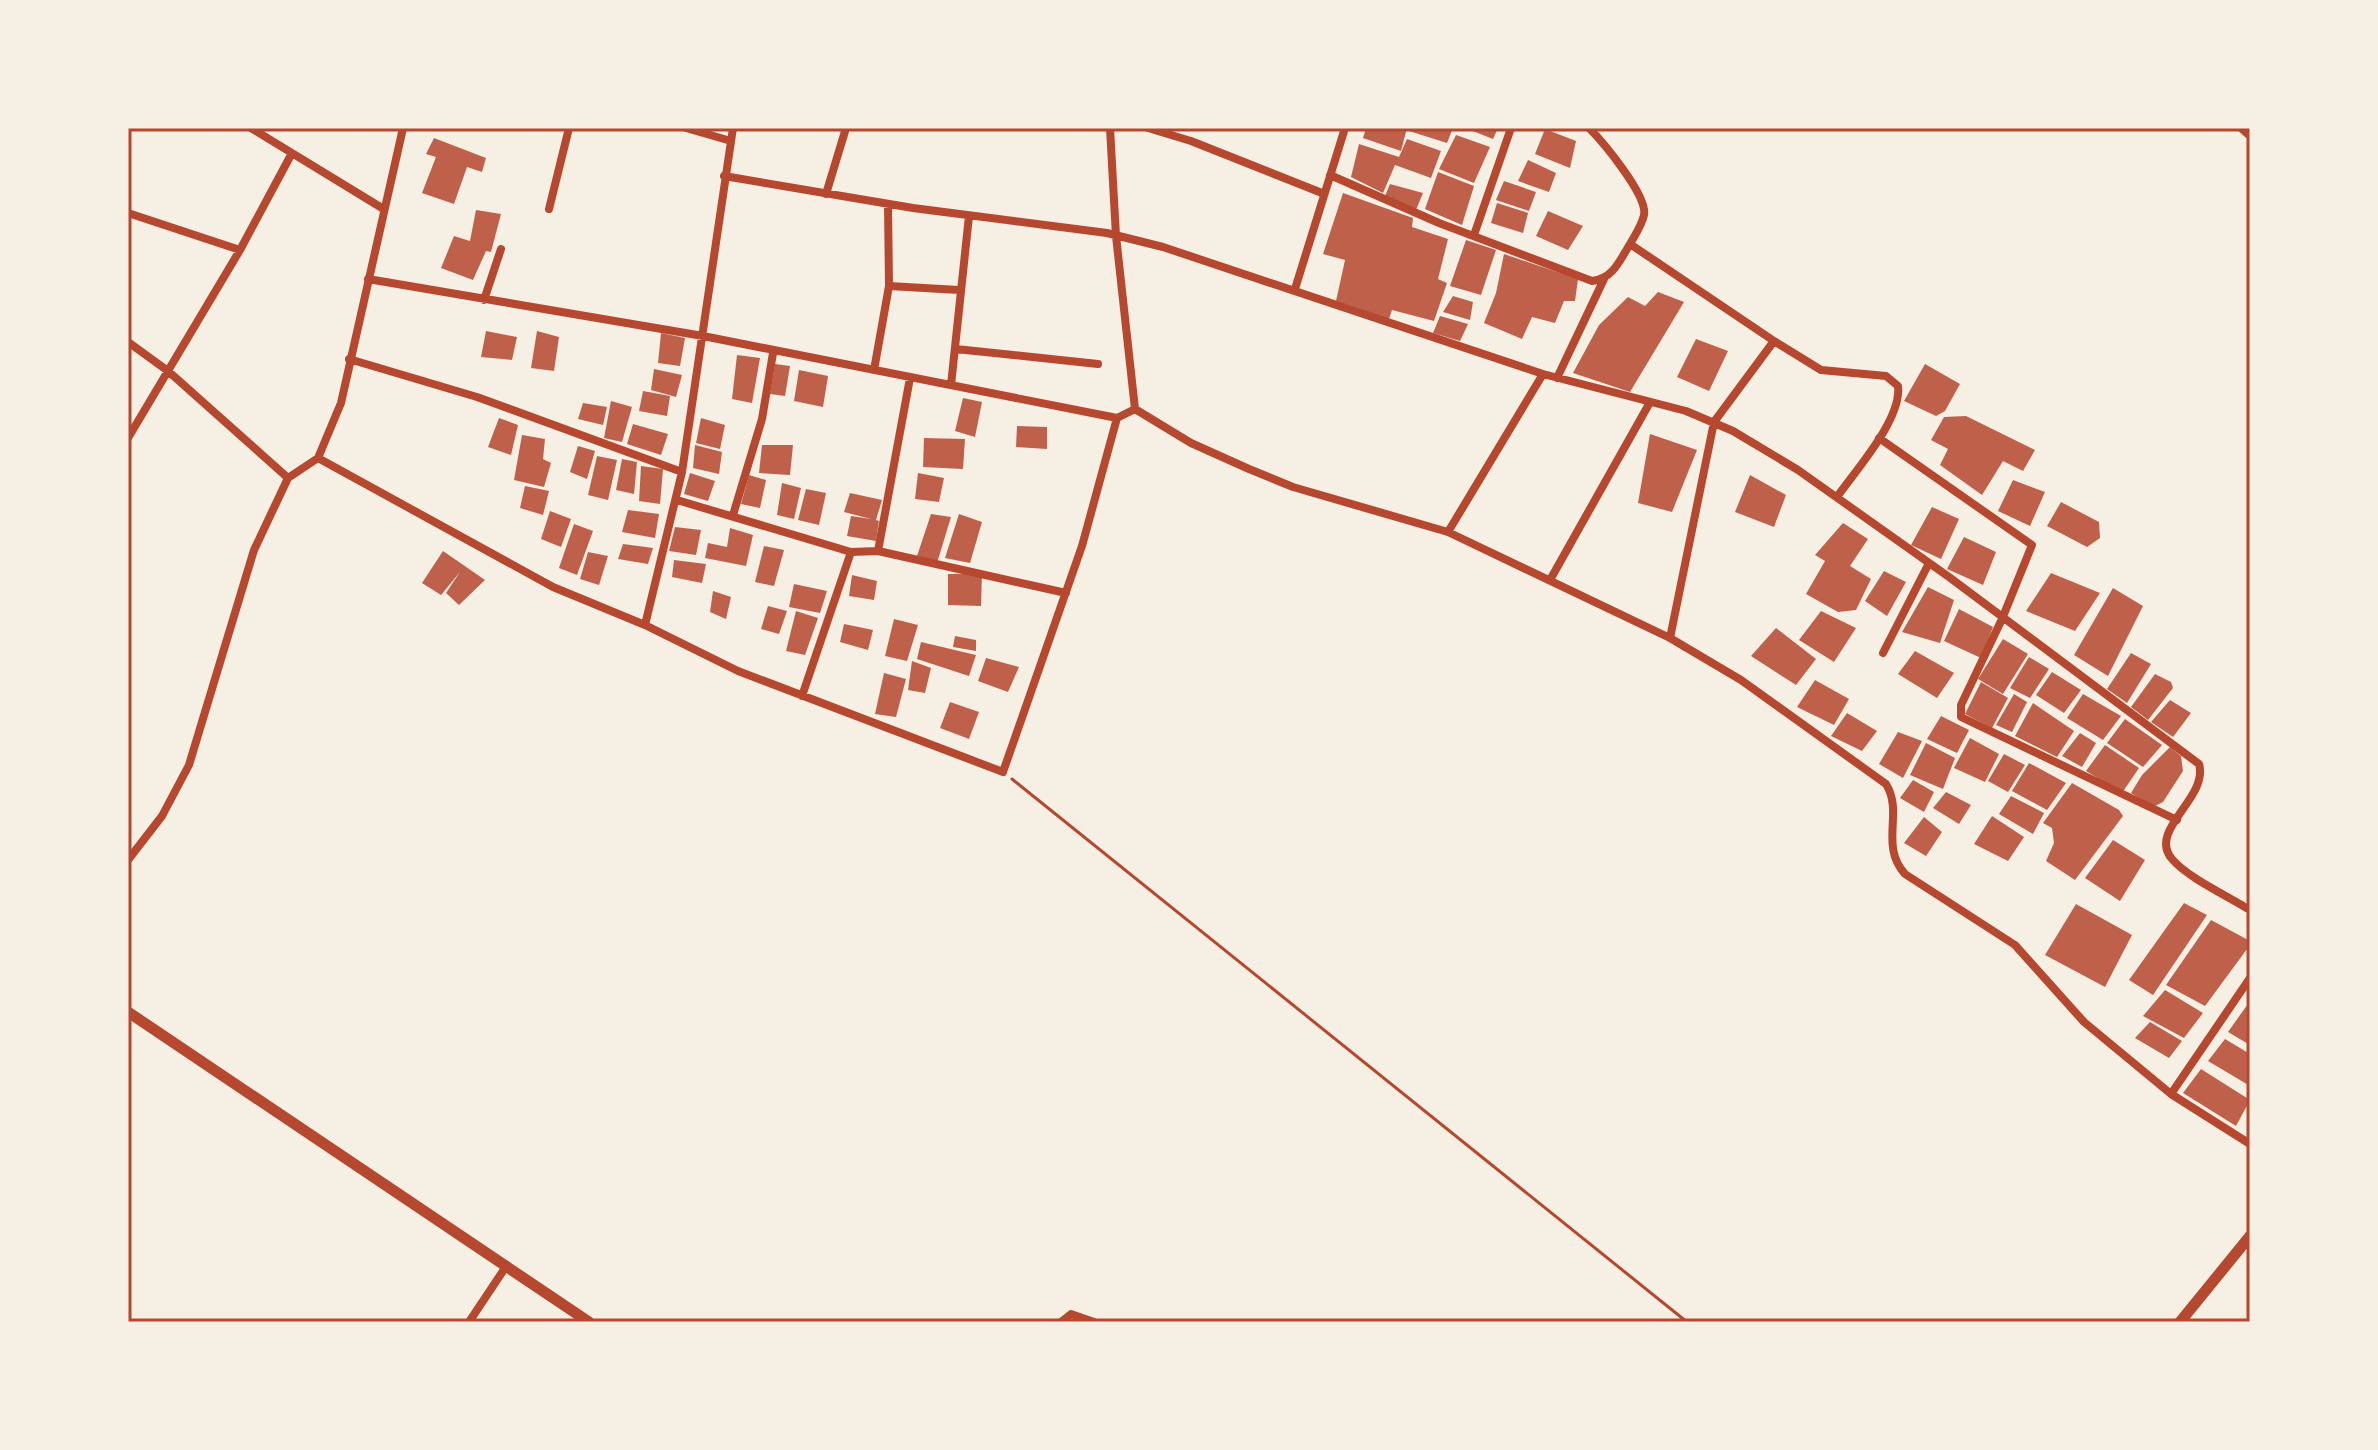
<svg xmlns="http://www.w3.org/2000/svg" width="2378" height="1450" font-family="'Space Grotesk',sans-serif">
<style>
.building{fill:#bf614a}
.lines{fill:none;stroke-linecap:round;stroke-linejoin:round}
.path{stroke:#b5482f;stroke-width:3}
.minor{stroke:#b5482f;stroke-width:8}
.tertiary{stroke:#b5482f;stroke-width:11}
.neatline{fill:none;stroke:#b5482f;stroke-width:3}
</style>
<rect width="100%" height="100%" fill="#f6efe4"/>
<path class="building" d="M1366,128H1407L1401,151L1363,138Z
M1411,128H1453L1447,143L1409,131Z
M1465,128H1498L1493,139Z
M1545,129L1576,141L1570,168L1535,154Z
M1456,135L1490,147L1474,183L1439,169Z
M434,138L486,158L482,172L467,167L454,204L422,193L436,157L426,154Z
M1407,139L1441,151L1431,178L1395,165L1383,193L1351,177L1359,144L1399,157Z
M1528,160L1556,173L1549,192L1518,181Z
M1438,172L1474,186L1462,225L1425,209Z
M1504,181L1536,192L1529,211L1496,200Z
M1390,184L1423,193L1416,210L1385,196Z
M1343,193L1413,218L1412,227L1448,239L1438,279L1447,283L1434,321L1392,310L1389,319L1336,301L1345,260L1323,254Z
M1497,203L1528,213L1523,233L1491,223Z
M476,210L501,214L491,252L486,251L473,280L441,268L454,236L470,241Z
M1548,211L1583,226L1568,250L1536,236Z
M1466,240L1496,250L1481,295L1450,286Z
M1504,254L1578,279L1575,301H1564L1555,323L1532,317L1522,339L1484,323L1496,293Z
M1658,292L1684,302L1630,392L1573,373L1599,325L1628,297L1645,306Z
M1453,296L1473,302L1470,320L1443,312Z
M1440,316L1468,324L1460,341L1433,333Z
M486,331L517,337L512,360L481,357Z
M537,331L559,337L554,371L531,368Z
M661,333L685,338L680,366L658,363Z
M1696,339L1728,351L1709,391L1677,377Z
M737,355L760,358L752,403L732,399Z
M775,364L790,366L785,396L770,394Z
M1925,364L1960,384L1945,411L1936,416L1904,401Z
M654,369L682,375L676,397L651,390Z
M799,370L828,376L823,407L794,401Z
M643,391L670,396L667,416L639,411Z
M963,398L982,402L975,437L955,431Z
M611,401L632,407L622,442L604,438Z
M583,403L607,407L603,425L578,419Z
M1966,416L2035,450L2023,471L2003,461L1982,495L1940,465L1948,449L1931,440L1944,417Z
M499,418L518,425L511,455L488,447Z
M701,418L725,425L720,449L696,443Z
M633,424L668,434L661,455L627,444Z
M1017,426L1047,427V449L1016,447Z
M1650,434L1697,450L1672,512L1638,503Z
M522,435L545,439L543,459L551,463L544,487L514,480Z
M924,438L965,439L963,469L923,467Z
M695,445L722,452L719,474L693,468Z
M762,445H793L790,475L759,473Z
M578,446L595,451L587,479L570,472Z
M597,456L617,460L608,500L588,495Z
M622,459L637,462L634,494L616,490Z
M641,466L663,469L660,504L639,501Z
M690,473L715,481L708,501L684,494Z
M918,473L944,478L939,502L915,499Z
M749,475L766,480L760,508L741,504Z
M1750,475L1786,495L1774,527L1735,512Z
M2013,480L2045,492L2030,526L1998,511Z
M782,483L801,488L794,519L777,515Z
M525,486L549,491L543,515L520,508Z
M806,489L826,493L819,525L798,520Z
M850,493L882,500L876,520L879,521L876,541L847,536L851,516L871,519L844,512Z
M2061,502L2099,522L2100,538L2087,547L2047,526Z
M1932,507L1959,519L1941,559L1911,545Z
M628,510L659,514L655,538L622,532Z
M550,511L571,519L561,547L541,539Z
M931,514L951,517L937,563L916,559Z
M959,514L982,522L970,563L945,558Z
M1843,523L1868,539L1850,566L1871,579L1856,610L1838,612L1806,594L1825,561L1815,555Z
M574,524L593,531L577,575L559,568Z
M675,527L701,530L696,555L669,551Z
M730,528L753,535L746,566L705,558L708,543L727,547Z
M1964,537L1996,552L1983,585L1947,569Z
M623,544L653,548L648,564L618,559Z
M764,546L784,550L774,586L755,582Z
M443,551L485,580L459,605L446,593L460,572L441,595L422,583Z
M588,552L608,556L599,585L580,579Z
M674,560L706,564L702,583L672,577Z
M1884,571L1906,582L1887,616L1865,601Z
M2051,573L2100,593L2075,631L2026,611Z
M948,574H982L981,606L948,605Z
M852,575L877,581L874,600L849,596Z
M794,584L827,591L820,613L789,607Z
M1928,587L1954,600L1940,643L1902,632Z
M2113,588L2143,606L2108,676L2074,655Z
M713,591L731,597L726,619L710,612Z
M768,606L787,611L779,634L761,629Z
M1959,609L1993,627L1981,658L1944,641Z
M796,611L818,618L805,655L786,651Z
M1821,611L1856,628L1834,662L1799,640Z
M894,619L918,625L907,661L885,656Z
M844,624L873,630L868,650L840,642Z
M1776,628L1816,659L1796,685L1751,656Z
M955,636L976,640V651L953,647Z
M2003,639L2028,654L2003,694L1978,679Z
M921,642L976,655L969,676L917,659Z
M1915,651L1954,673L1937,698L1898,674Z
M2131,653L2151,664L2127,703L2107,689Z
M2029,657L2049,669L2030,698L2010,688Z
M986,658L1019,667L1008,692L978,681Z
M912,661L931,668L925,693L908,690Z
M2052,672L2081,690L2064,713L2036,695Z
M884,673L906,679L896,717L875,714Z
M2155,674L2171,682L2173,688L2148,720L2131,707Z
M1815,680L1849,699L1834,725L1797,707Z
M1981,682L2008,698L1992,728L1965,714Z
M2014,694L2027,702L2012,732L1996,725Z
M2083,694L2121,716L2103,740L2067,718Z
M2170,700L2191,713L2173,737L2151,722Z
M950,702L979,712L969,739L940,728Z
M2033,703L2074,731L2057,757L2015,736Z
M1847,713L1877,731L1862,751L1831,736Z
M1941,716L1969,730L1957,753L1927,739Z
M2125,719L2162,745L2143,767L2107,743Z
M1898,732L1922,741L1903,778L1879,764Z
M2080,733L2096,743L2082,767L2062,756Z
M1970,738L1999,754L1985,782L1954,768Z
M1926,743L1955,758L1943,789L1910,775Z
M2105,745L2139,768L2122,793L2086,771Z
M2170,747L2181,756L2183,771L2163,802L2153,807L2131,793L2142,775Z
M2004,754L2025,765L2008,792L1988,781Z
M2029,763L2066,783L2047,810L2012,791Z
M1913,780L1934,792L1924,812L1900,798Z
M2072,783L2119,810L2123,816L2075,880L2046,861L2054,843L2052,828L2043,823Z
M1946,792L1971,805L1959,824L1933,808Z
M2011,796L2044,813L2033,834L1999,814Z
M1992,816L2024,837L2008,861L1974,844Z
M1924,817L1942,832L1926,856L1904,843Z
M2113,840L2145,860L2120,901L2085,878Z
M2184,903L2207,915L2153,995L2129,980Z
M2076,904L2132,935L2105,987L2045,955Z
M2211,920L2250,941V945L2205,1006L2166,985Z
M2165,990L2203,1013L2184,1038L2143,1016Z
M2250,1001V1045L2228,1032Z
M2150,1022L2182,1041L2169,1058L2135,1038Z
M2225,1039L2250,1054V1086L2208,1061Z
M2201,1069L2250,1100L2236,1126L2183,1093Z"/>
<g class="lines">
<path class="path" d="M1012,779L1687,1322"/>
<path class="minor" d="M251,128L382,208
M686,128L731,141
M1110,128L1116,236L1135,409
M1148,128L1191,141L1322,193
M1589,128C1603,142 1648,196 1644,215C1642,225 1635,235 1630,244L1774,341L1714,422L1670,638
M2241,128L2250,136
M1330,175L1439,223L1592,281C1613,279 1620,260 1630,244
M724,176L913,208L1107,233L1163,247L1543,374L1686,411L1733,431L1798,470L1949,577L2199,764C2209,798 2147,830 2172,859C2188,878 2228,896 2250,910
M826,194L846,128
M549,209L569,128
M128,213L240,250
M1474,235L1511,128
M368,279L703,336L1117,418L1135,409
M889,286L959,290
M1295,289L1345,128
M484,300L501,249
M1774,341L1821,370L1886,376L1898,386C1902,419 1856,470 1837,497
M128,342L168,371L288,478
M956,349L1098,364
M349,359L477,397L682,472
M874,370L889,286L888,204
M1557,378L1604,279
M951,385L969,216
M1135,409L1191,443L1249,469L1293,487L1448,532L1670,638L1741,680L1886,784C1904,813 1879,845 1905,874L2015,945L2084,1022L2171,1094L2250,1144
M128,438L240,250L292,153
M1879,438L2032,545L2002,619L1961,705V717L2177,820
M318,458L553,587L645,625L738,671L1003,772L1082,546L1117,418
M677,500L851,552L878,551L1066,593
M733,515L762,419L773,353
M1448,532L1543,374
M878,551L910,378
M1550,580L1649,404
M645,625L682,472L733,128
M1883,653L1929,563
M802,696L851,552
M128,860L162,816L189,765L254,550L288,478L318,458L341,403L403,128
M2171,1094L2250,978
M469,1322L507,1265
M1061,1322L1071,1314L1094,1322"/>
<path class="tertiary" d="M128,1012L589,1322
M2180,1322L2250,1236"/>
</g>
<rect width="2378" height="1450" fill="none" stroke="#f6efe4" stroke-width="260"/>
<rect x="130" y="130" width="2118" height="1190" class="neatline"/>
</svg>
